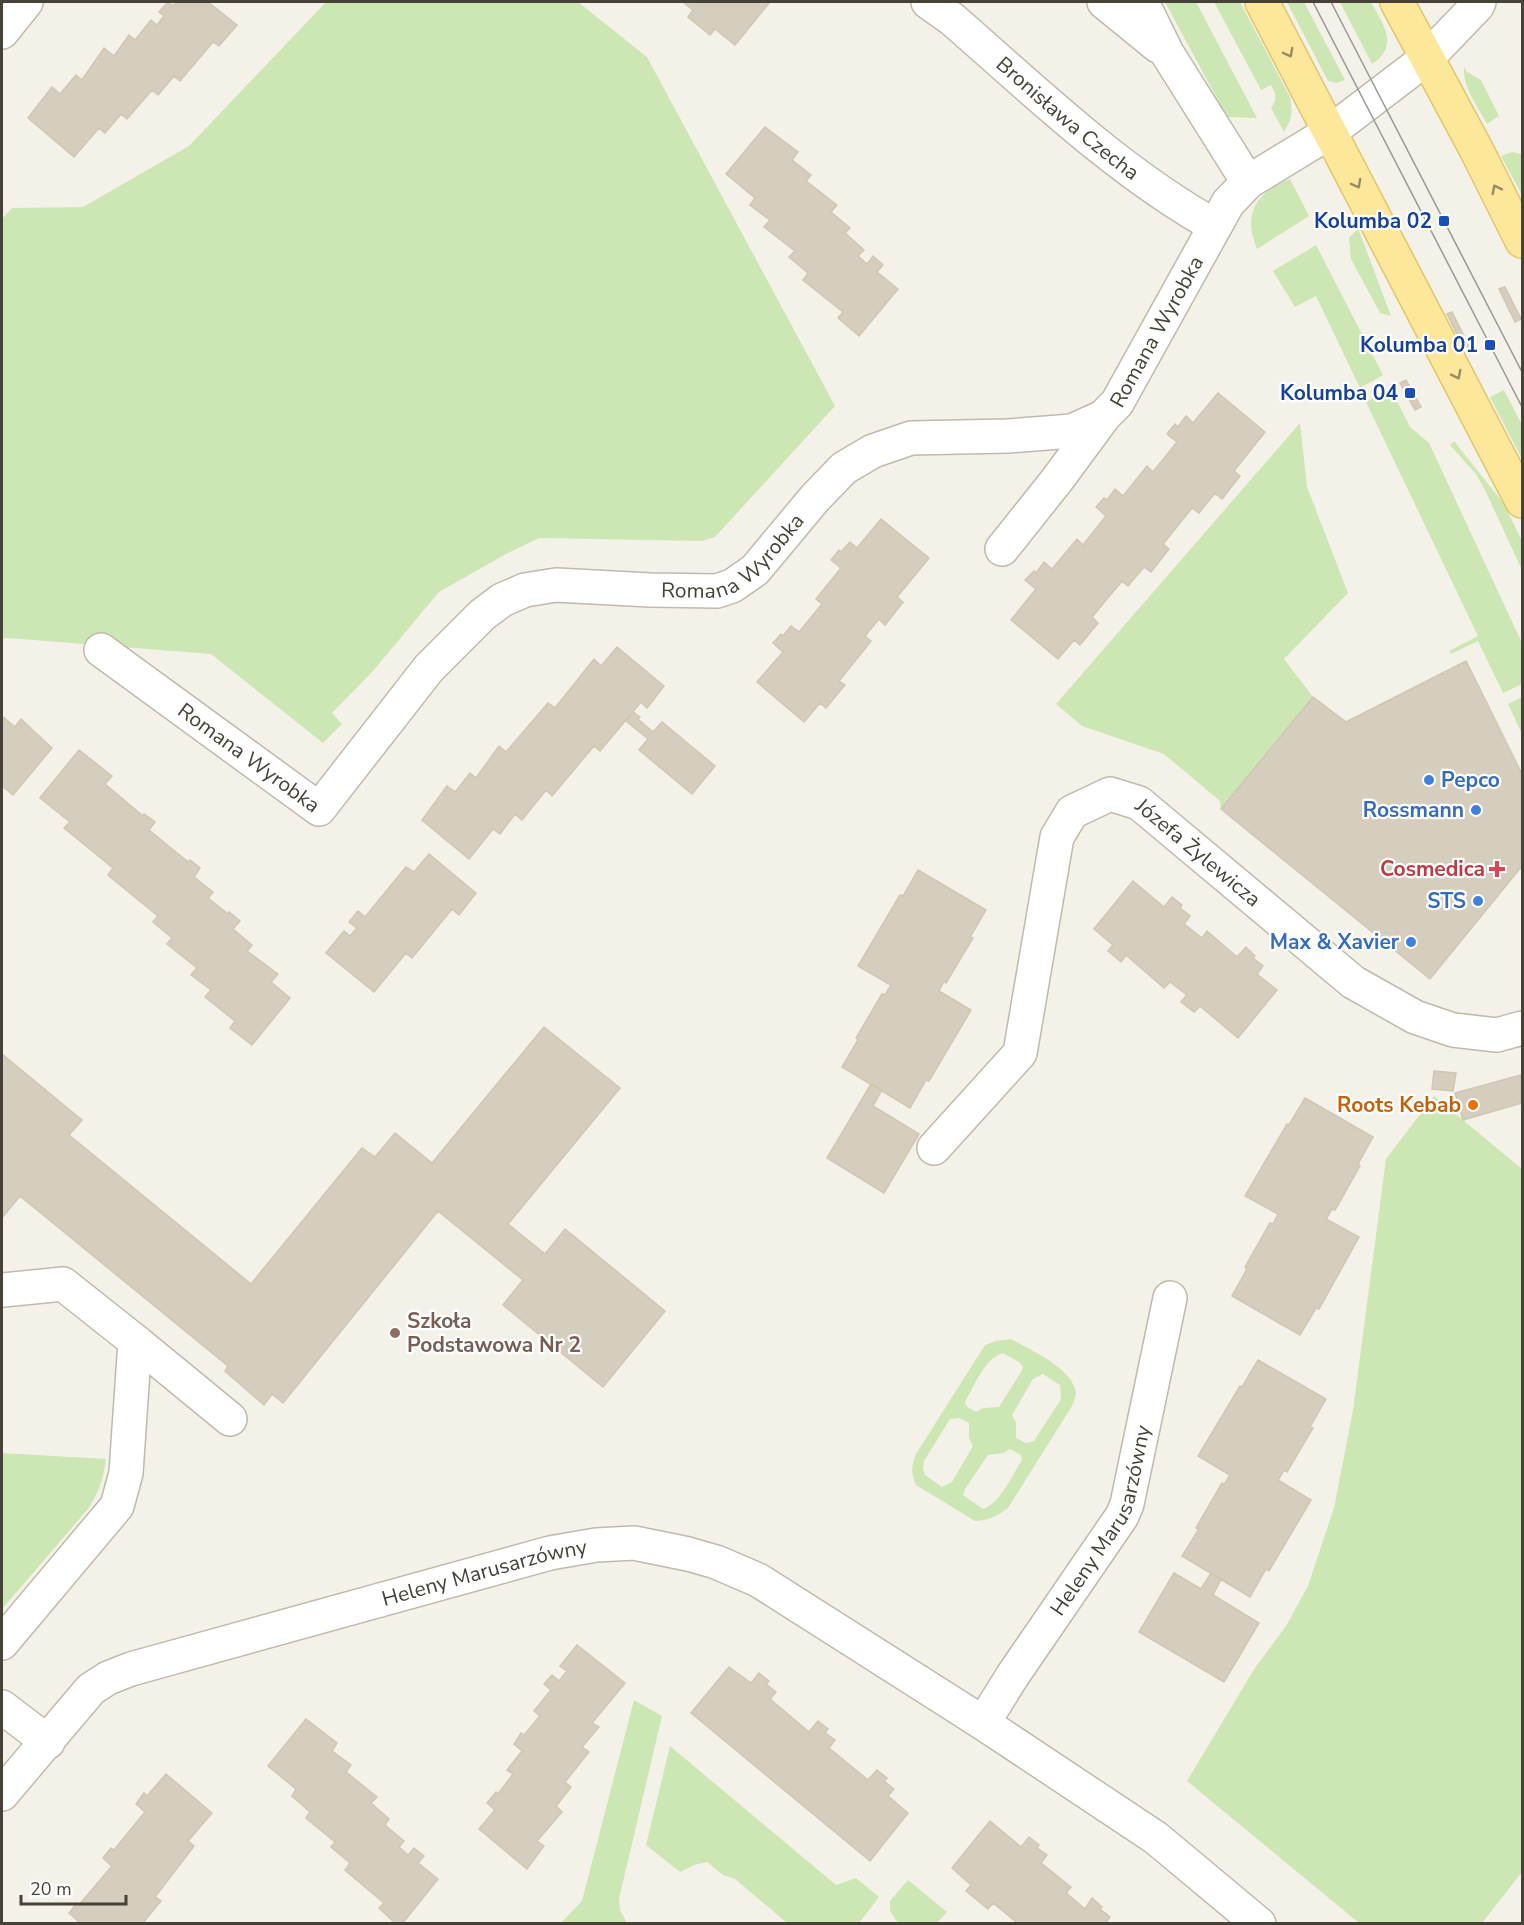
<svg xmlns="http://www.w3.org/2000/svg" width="1524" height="1925" font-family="'Nunito Sans',sans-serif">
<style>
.green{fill:#cce7b3;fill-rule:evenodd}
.building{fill:#d5cebe;stroke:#d0c6b2;stroke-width:1.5}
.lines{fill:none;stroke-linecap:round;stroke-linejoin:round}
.minor-casing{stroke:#bfbaab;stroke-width:36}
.major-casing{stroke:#e1c669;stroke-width:36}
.minor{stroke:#fff;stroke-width:33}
.major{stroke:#fce79a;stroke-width:33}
.tram{stroke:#979797;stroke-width:1.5}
.oneway{stroke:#988c64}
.transit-dot{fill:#1a4fb4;stroke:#fff;stroke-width:2}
.shop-dot{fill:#3f7fe0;stroke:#fff;stroke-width:2}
.health-dot{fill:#e0444e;stroke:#fff;stroke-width:2}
.food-dot{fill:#e8710a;stroke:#fff;stroke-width:2}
.education-dot{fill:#8d6e63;stroke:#fff;stroke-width:2}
.labels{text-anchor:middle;stroke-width:4.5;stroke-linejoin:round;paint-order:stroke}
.street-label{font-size:21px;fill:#474237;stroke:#fff}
.transit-label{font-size:21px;font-weight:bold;fill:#164399;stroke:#fff;text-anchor:end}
.shop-label{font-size:21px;font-weight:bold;fill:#366cbe;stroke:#fff;text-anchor:end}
.health-label{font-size:21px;font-weight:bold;fill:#be3a42;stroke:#fff;text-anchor:end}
.food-label{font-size:21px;font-weight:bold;fill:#c56008;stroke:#fff;text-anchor:end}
.education-label{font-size:21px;font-weight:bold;fill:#785e54;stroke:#fff;text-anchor:start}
</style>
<rect width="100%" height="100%" fill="#f4f1e9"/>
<path class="green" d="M326,2H578L647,57L835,406L715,537L702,541L539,538L506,554L439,592L373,671L332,713L342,724L323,743L211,654L21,639L4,638L2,642V219L12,208L83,207L189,146Z
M1165,2H1196L1257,118L1227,117Z
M1214,2H1240L1290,97C1293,112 1292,119 1284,132L1271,108C1278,99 1276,94 1271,85L1261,90Z
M1287,2H1304L1345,80L1336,83L1328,81Z
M1340,2H1371C1383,24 1400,46 1372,64Z
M1464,67L1467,72L1481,80L1499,116L1487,124C1478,107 1462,86 1464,67Z
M1512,152L1522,154V195L1501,156Z
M1290,179L1309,216L1257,249C1242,213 1256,193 1290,179Z
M1358,228L1391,316L1380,313L1351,259L1349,238Z
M1316,245L1383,375L1360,388L1316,296L1295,307L1273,271Z
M1391,389L1410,427L1429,443L1522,643V684L1503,693L1478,641L1451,654L1449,651L1478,636L1366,402Z
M1504,390L1522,425V459L1490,397Z
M1300,423L1307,487L1348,593L1284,659L1313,697L1221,809L1220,801L1164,754L1082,726L1056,704Z
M1454,441L1504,504L1522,541V570L1485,490L1476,474L1450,445Z
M1522,697V734L1508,704Z
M1434,1096L1522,1169V1872L1482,1923H1359L1187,1781L1255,1668L1286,1626L1308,1586L1334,1508L1353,1410L1386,1159Z
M1011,1339C1030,1350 1073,1368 1076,1393C1076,1397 1073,1403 1072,1406L1008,1508C997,1516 988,1521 975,1521L916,1485C911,1474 911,1466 916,1454L985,1345L996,1341ZM1003,1353L1019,1362L1023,1367L1021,1372L999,1407L983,1408L976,1412L966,1406L965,1402C974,1386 985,1358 1003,1353ZM1043,1374L1060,1385L1061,1399L1034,1441L1026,1443L1016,1438V1423L1012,1415L1033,1379ZM959,1418L969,1423V1438L973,1446L952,1482L942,1487L925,1475L923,1469L924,1461L950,1419ZM1010,1449L1021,1455L1022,1460C1012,1475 1001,1503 983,1509L963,1495L965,1489L988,1455L1003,1453Z
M2,1453L106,1459C104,1478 98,1493 88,1509L2,1609Z
M634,1700L662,1716L619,1899L620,1910L627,1923H561L582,1901Z
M670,1746L836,1885L856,1878L879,1897L859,1923H787L735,1879L723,1875L707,1862L694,1865L680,1872L646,1845Z
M908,1880L947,1912L938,1922L939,1923H898L890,1911V1901Z"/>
<path class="building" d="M168,2L173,6L177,2H208L237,25L219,46L213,42L180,81L174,76L158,95L152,90L127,119L121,114L105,133L99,128L74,157L28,118L52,87L60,94L76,75L82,80L104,48L114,56L129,35L135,40L151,20L157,25L164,16L159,12Z
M683,2H770L735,45L715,29L710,35L688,17L693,10Z
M765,127L798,152L792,160L811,175L806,181L837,205L831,212L850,228L845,233L864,250L858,256L867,264L873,256L883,265L877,272L898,289L859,336L838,318L843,312L803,280L808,273L789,257L795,251L764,227L770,220L750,205L755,198L726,174Z
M1505,287L1521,319L1515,322L1499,289Z
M1452,312L1469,346L1464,349L1447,314Z
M1406,380L1421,407L1415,410L1400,383Z
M1218,393L1265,432L1234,471L1240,476L1222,499L1215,493L1199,513L1192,508L1163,544L1169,549L1151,572L1144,567L1128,586L1122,581L1092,617L1098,623L1080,645L1074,640L1058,659L1011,620L1036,589L1025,580L1034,571L1036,573L1044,562L1052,569L1077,539L1083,545L1106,516L1096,507L1104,498L1107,500L1115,489L1123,496L1147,466L1153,472L1177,442L1167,434L1175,424L1178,427L1186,416L1193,423Z
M881,519L929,558L897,597L903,602L885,625L879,619L865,636L871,641L839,681L845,685L826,708L820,703L804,722L757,682L783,652L773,643L781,634L783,636L791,626L799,632L822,604L816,599L841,568L831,560L839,550L841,552L850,542L857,548Z
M617,647L664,686L647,708L641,702L600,751L594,746L552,796L546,790L522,820L515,814L500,834L493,829L469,859L422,820L447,786L455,792L470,773L476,778L499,746L506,752L548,703L555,708L594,659L601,666Z
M1466,661L1522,774V866L1430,979L1221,809L1313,697L1346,722Z
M633,712L640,717L638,719L653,732L662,722L715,766L692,794L639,750L648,739L626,721Z
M2,716L15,727L21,719L52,748L13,795L2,786Z
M79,750L112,776L105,784L143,816L144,814L155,822L149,830L188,862L190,860L200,868L194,877L213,892L208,898L228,914L229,912L240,921L233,929L252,945L247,951L278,974L271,982L290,998L252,1045L230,1028L235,1021L205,997L211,990L191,975L197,968L167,944L172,938L153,922L158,916L108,875L113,868L64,828L70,822L40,798Z
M429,854L476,893L459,915L452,909L412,958L406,953L374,992L326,953L344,931L350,936L357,928L349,922L358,911L365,917L406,867L414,872Z
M918,870L986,910L970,937L973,938L946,983L944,981L939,991L971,1010L929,1081L926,1080L910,1108L842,1067L858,1040L856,1038L882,994L885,995L891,985L858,966L900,895L903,896Z
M1133,881L1164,907L1172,897L1182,905L1180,908L1190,916L1184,924L1202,938L1207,931L1237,957L1246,947L1255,956L1253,958L1263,966L1257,974L1277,990L1238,1038L1200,1006L1194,1012L1181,1002L1187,995L1170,982L1164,988L1126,955L1121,962L1108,951L1113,945L1094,929Z
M544,1027L620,1088L508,1224L545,1254L565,1229L665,1311L603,1387L503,1305L523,1280L438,1211L283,1403L272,1394L264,1405L225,1371L228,1366L20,1196L2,1218V1054L82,1120L69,1135L251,1284L362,1148L375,1157L395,1133L432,1163Z
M1434,1071L1456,1073L1453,1091L1432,1089Z
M1521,1075L1522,1103L1463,1120L1455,1093Z
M871,1084L882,1090L873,1106L919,1134L884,1193L827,1158Z
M1305,1098L1373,1137L1358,1164L1360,1166L1335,1210L1332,1209L1326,1219L1359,1237L1319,1309L1316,1308L1300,1335L1232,1296L1247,1269L1245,1267L1270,1223L1273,1224L1278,1214L1245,1196L1287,1124L1289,1125Z
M1258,1360L1326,1399L1310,1427L1313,1428L1287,1472L1284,1470L1278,1480L1311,1500L1269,1571L1266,1569L1250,1597L1182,1556L1199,1529L1196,1528L1222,1483L1224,1485L1230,1475L1198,1456L1240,1386L1242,1387Z
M1174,1573L1201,1589L1211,1573L1221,1579L1213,1595L1259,1623L1224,1682L1139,1632Z
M577,1645L625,1683L592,1723L599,1727L582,1747L589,1752L565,1782L571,1787L556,1806L562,1812L537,1841L544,1846L527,1869L479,1829L495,1810L487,1803L496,1792L498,1794L513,1774L507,1770L522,1751L514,1744L521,1733L524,1735L540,1716L534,1711L551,1690L544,1684L552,1675L559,1681L567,1671L560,1666Z
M729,1667L751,1683L759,1673L769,1681L766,1684L776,1692L770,1699L809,1732L818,1721L828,1729L825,1733L835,1740L829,1748L868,1780L877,1770L887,1778L884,1781L894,1789L888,1796L908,1813L870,1861L691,1713Z
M306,1719L337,1743L332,1751L351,1765L346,1772L377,1797L371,1803L389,1819L385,1825L404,1841L399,1847L408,1855L414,1848L424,1856L418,1863L438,1879L402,1924H396L379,1908L384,1903L345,1870L350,1863L331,1847L335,1842L306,1818L310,1812L292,1796L296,1789L268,1766Z
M166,1774L212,1813L188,1841L194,1846L155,1897L161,1901L142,1924H75L78,1921L69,1913L77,1903L79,1905L112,1866L103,1858L111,1848L114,1850L145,1812L136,1804L144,1793L147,1796Z
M990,1821L1021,1847L1029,1837L1039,1845L1037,1848L1047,1855L1041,1863L1071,1887L1066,1893L1085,1909L1092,1898L1102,1907L1100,1909L1110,1917L1105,1924H1019L993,1903L988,1909L966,1891L971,1885L952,1868Z"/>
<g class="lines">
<g class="minor-casing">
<g id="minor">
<path id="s1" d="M928,2L952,19C1036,92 1117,171 1215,226"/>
<path d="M1104,2L1158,46"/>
<path d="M1142,2L1167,53L1248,182"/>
<path d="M2,32L26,2"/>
<path d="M1002,549L1057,480L1102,419"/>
<path id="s2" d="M101,650L319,809L429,668L482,615L502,600L525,590L556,585L650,590L717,591L732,586L755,570L815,498L844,468L873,451L911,438L1008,436L1072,431L1103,417L1117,403L1228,203L1248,182L1330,132L1427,58L1477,6L1479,2"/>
<path id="s3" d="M934,1148L1020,1053L1057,837L1072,812L1110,794L1139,803L1353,982L1415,1017L1453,1030L1497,1035L1522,1028"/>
<path d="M3,1290L63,1284L135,1341"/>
<path d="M2,1643L117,1506L126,1473L135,1341L230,1419"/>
<path d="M2,1707L48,1742"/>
<path id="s4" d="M983,1723L1013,1675L1122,1516L1127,1504L1170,1298"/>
<path id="s5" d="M2,1794L91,1689L108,1678L131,1669L550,1553L596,1545L634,1543L688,1554L716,1562L758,1580L983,1723L1156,1838L1259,1924"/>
</g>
</g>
<g class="major-casing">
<path id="major" d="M1262,2L1522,501
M1397,2L1477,151L1522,241"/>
</g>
<use href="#minor" class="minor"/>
<use href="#major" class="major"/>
<path class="tram" d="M1313,2L1522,407
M1331,2L1522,372"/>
</g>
<defs><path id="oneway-chevron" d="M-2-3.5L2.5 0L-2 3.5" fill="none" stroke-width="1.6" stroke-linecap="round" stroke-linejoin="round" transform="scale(1.5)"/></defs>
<g class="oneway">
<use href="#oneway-chevron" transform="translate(1289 53) rotate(62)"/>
<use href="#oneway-chevron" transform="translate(1357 184) rotate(62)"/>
<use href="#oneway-chevron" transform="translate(1496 189) rotate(-117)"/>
<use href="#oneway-chevron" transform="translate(1457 375) rotate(63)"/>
</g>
<g class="transit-dot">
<rect x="1438" y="215" width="12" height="12" rx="3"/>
<rect x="1484" y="339" width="12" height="12" rx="3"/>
<rect x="1404" y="387" width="12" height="12" rx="3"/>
</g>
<g class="shop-dot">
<circle cx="1429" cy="780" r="6"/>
<circle cx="1476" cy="810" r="6"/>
<circle cx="1478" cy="901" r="6"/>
<circle cx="1411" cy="942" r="6"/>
</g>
<path class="health-dot" d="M1494 860h6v6h6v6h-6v6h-6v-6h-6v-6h6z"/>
<circle class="food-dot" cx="1473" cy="1105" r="6"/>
<circle class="education-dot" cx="395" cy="1333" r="6"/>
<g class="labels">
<g class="street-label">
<text dy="7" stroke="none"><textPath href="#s1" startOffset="182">Bronisława Czecha</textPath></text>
<text dy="7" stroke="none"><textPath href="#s2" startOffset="1316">Romana Wyrobka</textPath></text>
<text dy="7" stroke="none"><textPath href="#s2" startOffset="795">Romana Wyrobka</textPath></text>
<text dy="7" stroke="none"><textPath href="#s2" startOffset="183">Romana Wyrobka</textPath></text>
<text dy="7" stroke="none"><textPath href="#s3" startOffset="526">Józefa Żylewicza</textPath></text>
<text dy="7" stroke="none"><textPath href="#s4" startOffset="237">Heleny Marusarzówny</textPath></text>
<text dy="7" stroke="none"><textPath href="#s5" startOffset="549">Heleny Marusarzówny</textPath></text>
</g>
<g class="transit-label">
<text x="1432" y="228">Kolumba 02</text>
<text x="1478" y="352">Kolumba 01</text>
<text x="1398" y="400">Kolumba 04</text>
</g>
<g class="shop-label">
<text x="1441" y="787" text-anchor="start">Pepco</text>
<text x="1464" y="817">Rossmann</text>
<text x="1466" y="908">STS</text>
<text x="1399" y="949">Max &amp; Xavier</text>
</g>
<g class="health-label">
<text x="1485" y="876">Cosmedica</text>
</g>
<g class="food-label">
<text x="1461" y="1112">Roots Kebab</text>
</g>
<g class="education-label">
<text x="407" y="1328">Szkoła<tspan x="407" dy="24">Podstawowa Nr 2</tspan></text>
</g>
</g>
<rect width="1524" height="1925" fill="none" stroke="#474237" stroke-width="6"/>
<path d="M21 1895v9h105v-9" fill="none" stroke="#474237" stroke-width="3"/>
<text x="30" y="1895" font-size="18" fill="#474237" stroke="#ffffff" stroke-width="4.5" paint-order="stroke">20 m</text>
</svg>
